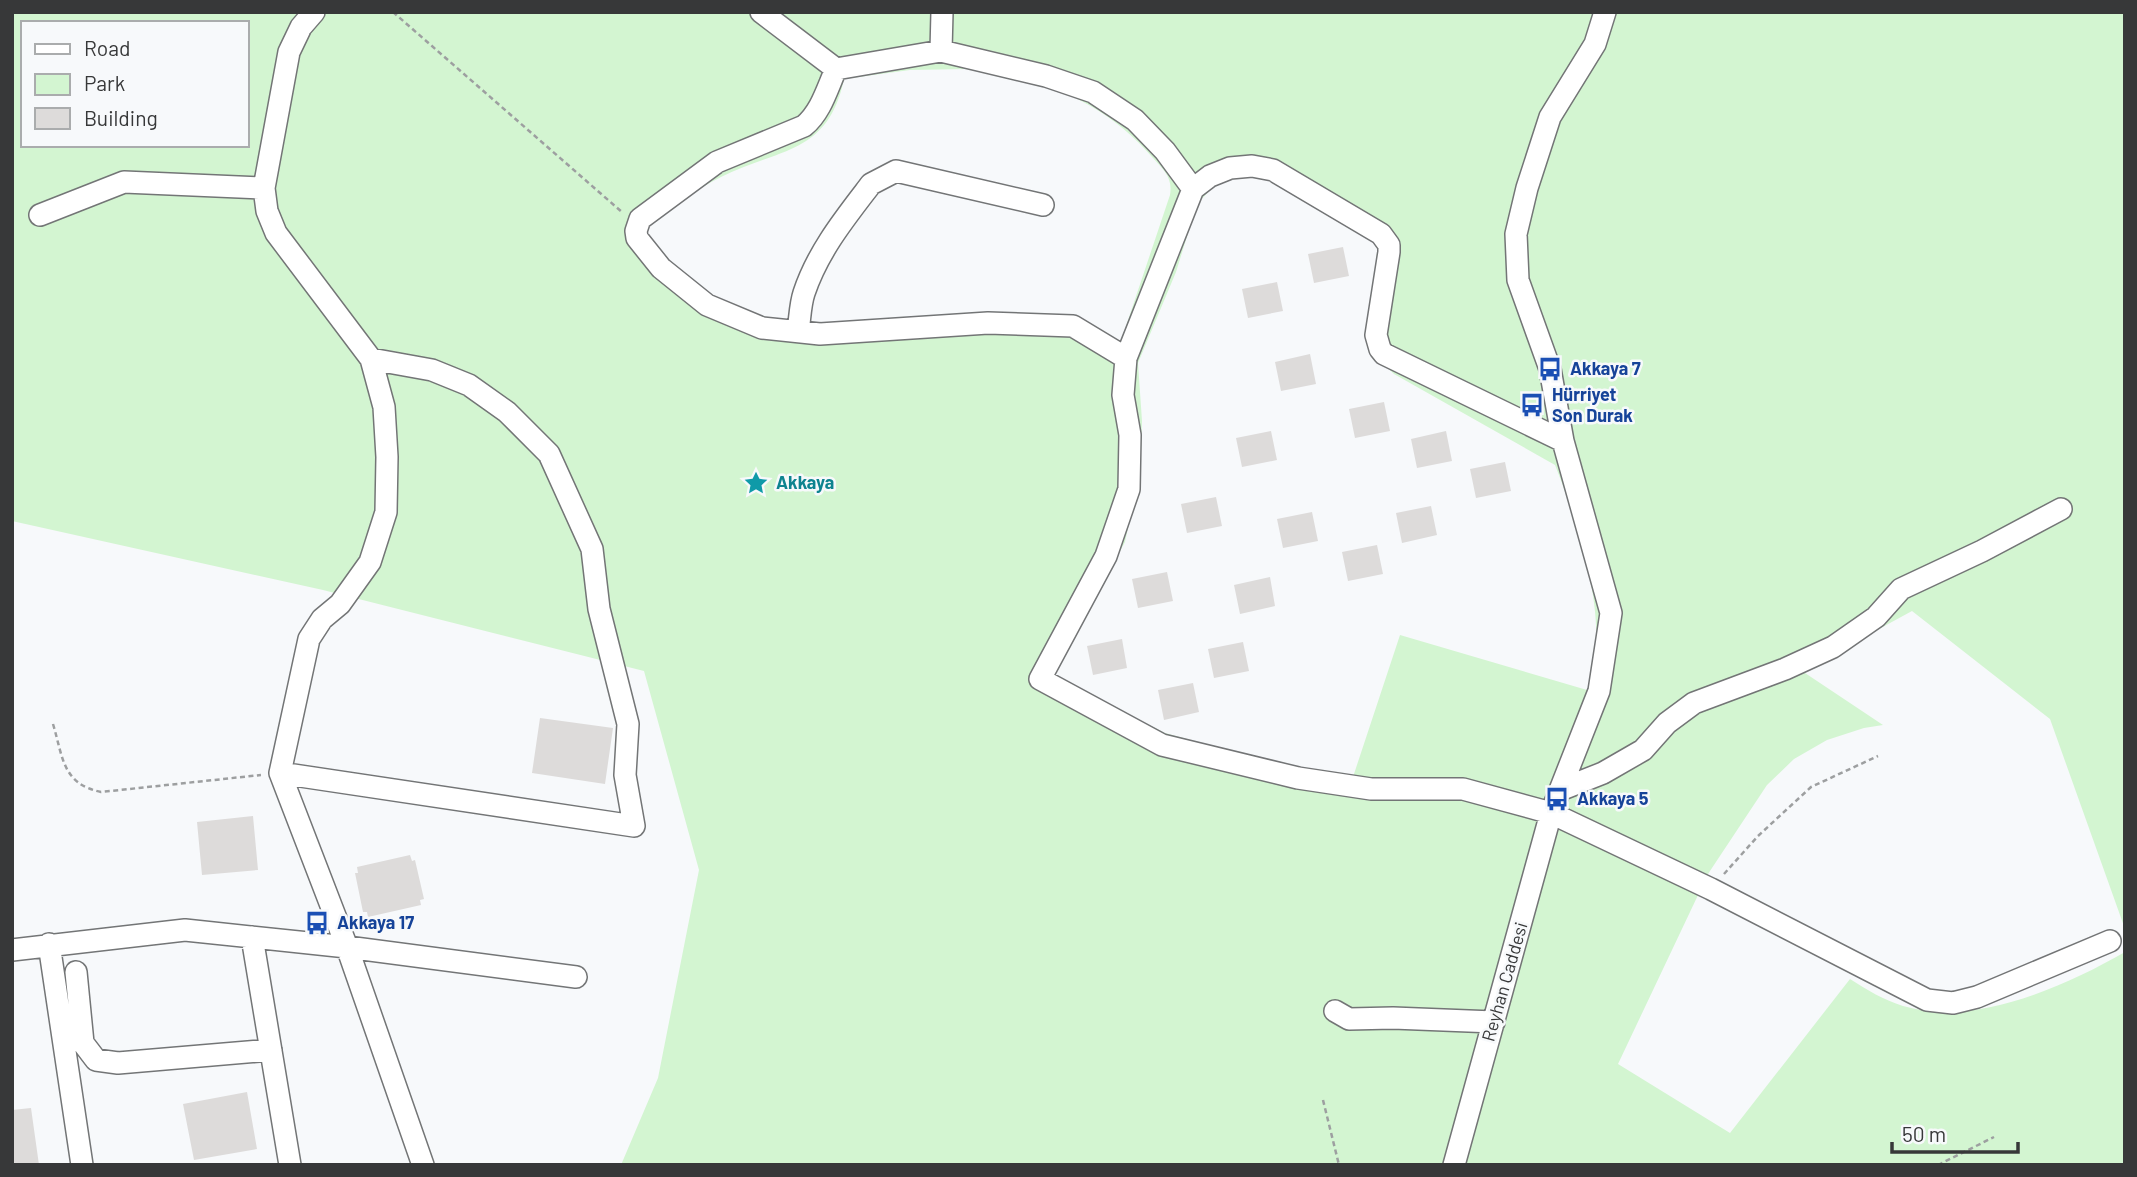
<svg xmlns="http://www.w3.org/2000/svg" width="2137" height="1177" font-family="Barlow,sans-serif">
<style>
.green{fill:#d3f5d1;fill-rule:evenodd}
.building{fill:#dddbda}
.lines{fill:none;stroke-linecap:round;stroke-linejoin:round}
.minor-casing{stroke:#737576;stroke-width:24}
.path{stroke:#9d9fa0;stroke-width:2.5;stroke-dasharray:5 3.5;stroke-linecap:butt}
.minor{stroke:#fff;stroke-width:21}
.labels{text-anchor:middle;stroke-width:5;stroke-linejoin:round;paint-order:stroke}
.transit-label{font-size:18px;font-weight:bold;fill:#164399;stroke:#f7f9fb;text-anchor:start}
.culture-label{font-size:18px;font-weight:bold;fill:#0d838f;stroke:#f7f9fb;text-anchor:start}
.street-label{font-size:18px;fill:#373839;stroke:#f7f9fb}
</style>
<rect width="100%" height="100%" fill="#f7f9fb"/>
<path class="green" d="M12,12H2125V929L2050,719L1912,611L1802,671L1883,725L1864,728L1827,740L1794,759L1767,785L1708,874L1618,1064L1730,1133L1850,979C1867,990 1884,1000 1903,1006C1974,1027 2064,987 2125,952V1165H621L658,1078L699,870L644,671L323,590L12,521ZM23,23H247V145H23ZM968,69C1039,76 1106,102 1153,158C1164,170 1173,178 1170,195L1120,344L1068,315L994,312L808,325L754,318L725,304L691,281L650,244L646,234L648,223C672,207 695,190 721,177C779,148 828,155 844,79L910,70ZM1267,175L1378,242L1368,349L1394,374L1555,465C1579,526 1613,627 1587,690L1400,635L1352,780L1271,762L1165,733L1052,676L1125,542L1138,481L1141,449L1142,421L1138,363L1176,272L1197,204L1213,187L1234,177Z"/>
<path class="building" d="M1343,247L1349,276L1314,283L1308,254Z
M1277,282L1283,311L1248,318L1242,289Z
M1310,354L1316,384L1281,391L1275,362Z
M1384,402L1390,431L1355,438L1349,409Z
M1271,431L1277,460L1242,467L1236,438Z
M1446,431L1452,461L1417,468L1411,439Z
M1505,462L1511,491L1476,498L1470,469Z
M1216,497L1222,526L1187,533L1181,504Z
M1431,506L1437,535L1402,543L1396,513Z
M1312,512L1318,541L1283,548L1277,519Z
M1377,545L1383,574L1348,581L1342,552Z
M1167,572L1173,601L1138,608L1132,579Z
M1270,577L1275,606L1240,614L1234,585Z
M1122,639L1127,668L1093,675L1087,646Z
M1243,642L1249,671L1214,678L1208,649Z
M1193,683L1199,712L1164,720L1158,690Z
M540,718L613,728L605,784L532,773Z
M253,816L258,870L202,875L197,822Z
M410,855L412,861L415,860L424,899L420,900L421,905L368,917L367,912H363L355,873H358L357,867Z
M247,1092L257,1149L194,1160L183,1104Z
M31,1108L39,1165H12V1110Z"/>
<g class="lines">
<g class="minor-casing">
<path id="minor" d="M314,12L301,27L289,52L264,188L267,211L276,233L371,359L384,407L387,457L386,512L370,562L340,604L322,619L309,639L280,773L347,947L423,1165
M761,12L836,69L941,51L1046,76L1093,92L1135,120L1165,151L1193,189
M941,51L942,12
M836,69C827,89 821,112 804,126L717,162L640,219L636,231L637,238L661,268L707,305L762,328L820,334L988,323L1073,326L1126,358
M40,215L124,182L264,188
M798,331C800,319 800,305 804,293C818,251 845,218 871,184L896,171L1043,205
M1563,441L1384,354L1380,349L1376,335L1389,252V245L1381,234L1273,170L1252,166L1230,168L1210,176L1193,189L1126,358L1123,395L1130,435L1129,489L1106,556L1040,679L1162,745L1298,778L1371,789H1463L1551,813L1711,889L1927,1000L1953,1003L1977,997L2110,941
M280,773L634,826L625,775L628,724L599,609L592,549L549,454L507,412L469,385L432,370L371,359
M1560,790L1603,773L1643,750L1667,723L1694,703L1785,669L1833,647L1876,617L1901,589L1982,551L2061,509
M252,937L290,1165
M49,944L82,1165
M12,950L185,930L347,947L576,977
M76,972L83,1043L96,1060L118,1063L271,1050
M1335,1011L1349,1019L1393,1018L1494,1022
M1454,1165L1551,813L1599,691L1611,613L1563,441L1550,369L1518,280L1516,234L1527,188L1550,117L1595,44L1605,12"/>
</g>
<path class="path" d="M393,12L623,213
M53,724C63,757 62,784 101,792L261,775
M1724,874L1758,836L1811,787L1878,756
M1323,1100L1339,1165
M1938,1165L1994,1137"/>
<use href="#minor" class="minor"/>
</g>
<defs>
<g id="bus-bare" transform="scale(1.89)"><path d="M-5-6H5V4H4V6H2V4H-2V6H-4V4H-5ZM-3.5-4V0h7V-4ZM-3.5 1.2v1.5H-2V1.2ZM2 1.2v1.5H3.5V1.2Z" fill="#1a4fb4" stroke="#f7f9fb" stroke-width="2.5" paint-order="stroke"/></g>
<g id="sight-bare" transform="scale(1.89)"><path d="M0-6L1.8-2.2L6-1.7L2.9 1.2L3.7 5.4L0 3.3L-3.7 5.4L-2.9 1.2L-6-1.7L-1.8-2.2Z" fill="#0f9aa8" stroke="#f7f9fb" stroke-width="2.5" paint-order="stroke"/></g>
</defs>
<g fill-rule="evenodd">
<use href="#bus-bare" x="1550" y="369"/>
<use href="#bus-bare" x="1532" y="405"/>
<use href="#sight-bare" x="756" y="483"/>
<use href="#bus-bare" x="1557" y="799"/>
<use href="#bus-bare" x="317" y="923"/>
</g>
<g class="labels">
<g class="transit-label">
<text x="1570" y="375">Akkaya 7</text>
<text x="1552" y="401">Hürriyet<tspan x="1552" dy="21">Son Durak</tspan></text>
<text x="1577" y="805">Akkaya 5</text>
<text x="337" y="929">Akkaya 17</text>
</g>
<g class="culture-label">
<text x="776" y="489">Akkaya</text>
</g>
<g class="street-label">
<text transform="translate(1505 982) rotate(-74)" y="6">Reyhan Caddesi</text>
</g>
</g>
<rect width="2137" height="1177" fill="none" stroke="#373839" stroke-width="28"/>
<rect x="21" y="21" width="228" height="126" fill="#f7f9fb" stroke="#aaacad" stroke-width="2"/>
<rect x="35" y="44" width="35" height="10" fill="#ffffff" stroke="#aaacad" stroke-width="2"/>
<text x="84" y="56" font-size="21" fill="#373839">Road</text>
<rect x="35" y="74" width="35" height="21" fill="#d3f5d1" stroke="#aaacad" stroke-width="2"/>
<text x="84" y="91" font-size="21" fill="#373839">Park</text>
<rect x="35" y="108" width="35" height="21" fill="#dddbda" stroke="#aaacad" stroke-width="2"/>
<text x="84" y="126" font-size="21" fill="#373839">Building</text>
<path d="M1892 1142v10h126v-10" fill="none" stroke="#373839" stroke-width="3.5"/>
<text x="1902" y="1142" font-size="21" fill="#373839" stroke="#f7f9fb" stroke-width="5" paint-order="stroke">50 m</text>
</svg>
